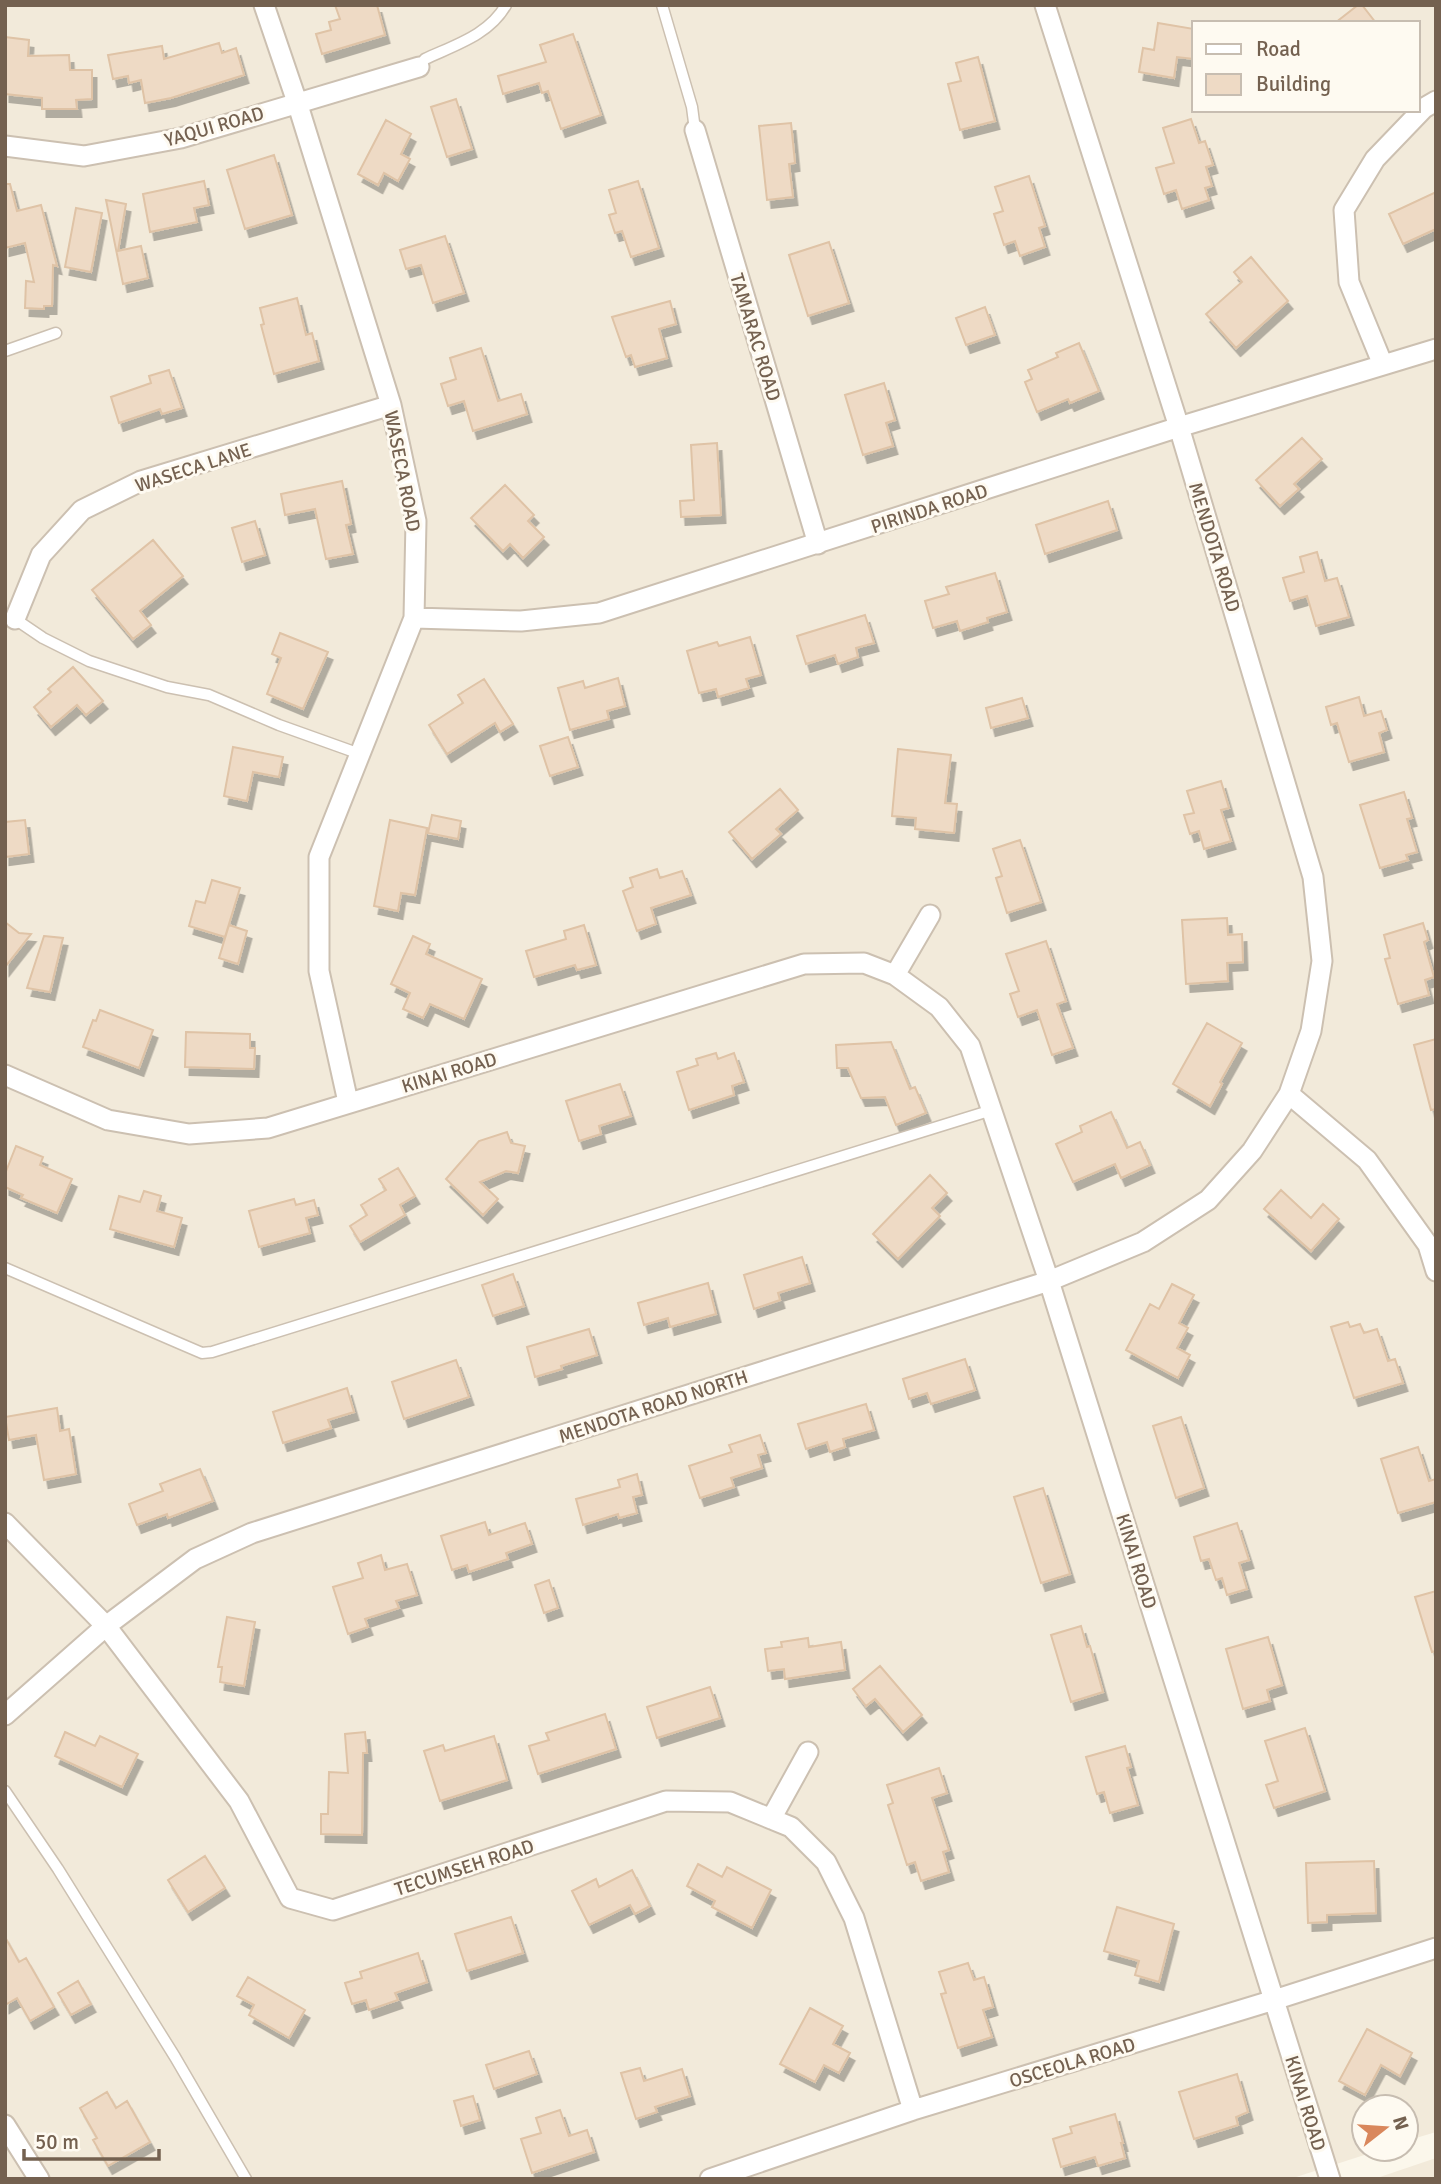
<svg xmlns="http://www.w3.org/2000/svg" width="1441" height="2184" font-family="Signika,sans-serif">
<style>
.residential{fill:#f2eada;fill-rule:evenodd}
.building{fill:#eedac5;stroke:#dfc3a6;stroke-width:2;filter:url(#shadow)}
.lines{fill:none;stroke-linecap:round;stroke-linejoin:round}
.service-casing{stroke:#ccc0b1;stroke-width:13}
.minor-casing{stroke:#ccc0b1;stroke-width:23}
.service{stroke:#fff;stroke-width:10}
.minor{stroke:#fff;stroke-width:19}
.labels{text-anchor:middle;stroke-width:6;stroke-linejoin:round;paint-order:stroke}
.street-label{font-size:19px;fill:#746150;stroke:#fefaf1}
</style>
<defs>
<filter id="shadow"><feDropShadow dx="4.5" dy="8" stdDeviation="0" flood-color="#0004"/></filter>
</defs>
<rect width="100%" height="100%" fill="#fbf7eb"/>
<path class="residential" d="M5,5H1436V2132L1406,2141V2107H1364V2149H1383L1290,2179H5ZM1194,23H1418V110H1194Z
M1436,2158V2179H1374Z"/>
<path class="building" d="M335,5H377L385,35L322,54L316,34L331,30L329,22L340,19Z
M1358,5H1362L1376,23H1335Z
M1158,23L1194,29V59L1177,57L1174,78L1139,72L1143,48L1154,50Z
M573,34L601,115L561,129L548,91L542,93L539,83L503,94L498,76L546,62L540,45Z
M5,37L29,40L28,56L69,55L70,70H92V99L76,100L77,109H42V98L5,94Z
M219,43L222,53L236,48L244,75L171,98L145,103L141,80L129,83L128,76L113,79L108,55L162,46L164,59Z
M978,57L995,121L960,130L948,84L961,81L956,63Z
M456,99L472,149L447,157L431,107Z
M1191,119L1199,143L1205,141L1213,165L1206,167L1212,186L1205,188L1209,200L1182,209L1176,190L1164,194L1156,168L1174,163L1163,128Z
M386,120L411,134L401,154L410,159L398,181L384,173L378,185L358,174Z
M791,123L795,163L789,164L793,197L767,200L759,126Z
M274,155L292,215L245,229L227,170Z
M1029,176L1045,226L1039,228L1045,247L1020,256L1015,241L1004,245L994,214L1003,211L995,187Z
M204,181L209,205L194,208L197,222L150,232L143,194Z
M638,181L659,248L631,257L622,231L615,233L609,215L616,213L609,190Z
M5,184H10L17,211L41,205L57,266L53,265L52,306H44V309L25,308L26,281L34,282L25,243L5,248Z
M1436,192V229L1403,244L1389,214Z
M106,200L126,204L118,251L141,246L148,278L123,284Z
M76,208L102,213L91,272L65,267Z
M445,236L464,293L433,303L421,265L406,269L400,250Z
M829,242L849,303L808,316L789,255Z
M1251,257L1288,301L1236,348L1206,314L1242,282L1234,272Z
M297,298L306,335L312,333L319,361L274,374L261,325L264,324L260,308Z
M670,301L676,324L659,329L667,358L635,367L631,355L626,357L612,317Z
M985,307L995,335L966,345L956,318Z
M1079,343L1099,391L1070,403L1068,399L1037,412L1025,382L1032,379L1028,370L1058,357L1056,353Z
M481,348L498,401L521,394L527,414L473,431L464,401L448,406L441,384L456,379L450,358Z
M169,370L182,408L162,414L160,409L119,423L111,397L151,383L149,376Z
M884,383L895,420L886,423L893,446L863,455L845,395Z
M1302,438L1322,459L1294,484L1299,489L1280,506L1256,480Z
M717,443L721,515L681,517L680,501L694,500L691,445Z
M342,481L351,524L346,525L353,554L326,559L315,509L285,515L281,494Z
M505,485L534,515L528,521L544,537L523,558L510,544L503,551L471,518Z
M1108,501L1117,530L1045,554L1036,525Z
M255,521L265,555L242,562L232,528Z
M153,540L183,576L140,611L151,625L133,639L92,590Z
M1317,552L1325,581L1337,578L1349,617L1316,626L1307,596L1290,601L1283,578L1304,572L1300,557Z
M995,573L1007,612L987,618L988,622L960,631L957,621L933,628L925,601L949,594L946,587Z
M865,615L874,643L856,648L858,657L838,664L835,655L806,664L797,636Z
M280,633L328,652L303,709L267,694L281,658L272,654Z
M750,637L761,675L746,679L749,688L718,697L716,689L699,693L687,651L717,642L719,646Z
M73,667L103,701L86,715L77,705L51,727L34,707L51,692L48,689Z
M618,678L625,706L607,711L609,719L570,730L558,688L583,681L585,688Z
M484,679L513,724L500,732L495,723L447,754L429,725L463,703L458,695Z
M1359,697L1364,716L1381,711L1387,730L1379,733L1384,752L1349,762L1337,723L1331,725L1326,707Z
M1022,698L1028,718L991,728L986,708Z
M568,737L578,767L550,776L540,746Z
M233,747L283,757L279,777L253,772L247,801L224,796Z
M898,749L951,755L945,803L957,804L954,833L915,829L916,818L892,816Z
M1221,781L1229,808L1221,810L1231,841L1204,849L1199,831L1190,834L1184,815L1194,813L1187,791Z
M780,789L798,810L776,829L781,834L752,859L729,832Z
M1404,792L1412,818L1407,819L1417,852L1406,855L1408,860L1380,868L1360,805Z
M432,815L461,821L458,839L428,833Z
M25,820L29,854L5,857V822Z
M390,820L427,828L415,895L401,893L398,911L374,906Z
M1020,840L1041,902L1007,913L996,878L1002,876L993,849Z
M657,869L660,878L682,871L691,895L651,908L656,924L637,931L623,891L633,887L630,878Z
M212,880L240,888L225,937L189,926L196,901L205,903Z
M1227,918L1228,935L1242,934L1243,962L1227,963L1228,981L1186,984L1182,920Z
M5,922L19,933L31,934L5,967Z
M1423,923L1428,940L1424,942L1434,977L1425,980L1429,995L1398,1004L1385,959L1390,958L1384,935Z
M229,925L247,931L238,964L219,958Z
M584,925L596,965L577,970L575,965L534,977L526,951L566,939L564,931Z
M44,936L63,938L50,992L27,988Z
M413,936L430,944L426,954L482,979L464,1019L430,1004L423,1018L403,1009L410,993L391,984Z
M1046,941L1066,1001L1057,1004L1073,1048L1052,1055L1037,1010L1018,1017L1010,994L1019,991L1006,954Z
M100,1010L153,1030L139,1068L83,1047L93,1020L96,1021Z
M1207,1023L1242,1043L1220,1082L1222,1084L1210,1106L1173,1084Z
M186,1032L250,1034V1048H255L254,1069L185,1067Z
M1436,1039V1109L1431,1110L1414,1045Z
M891,1042L910,1089L915,1087L926,1113L896,1125L885,1097L861,1098L848,1068H837L836,1045Z
M716,1053L718,1059L734,1053L744,1082L732,1086L734,1095L689,1110L677,1072L698,1065L696,1059Z
M620,1084L631,1116L599,1126L601,1134L579,1141L566,1101Z
M1111,1112L1127,1148L1140,1142L1150,1165L1121,1178L1115,1164L1073,1182L1056,1144L1082,1132L1080,1126Z
M507,1132L511,1143L525,1146L518,1173L506,1171L480,1182L498,1199L483,1215L446,1179L479,1141Z
M16,1146L43,1157L40,1165L72,1179L57,1213L21,1198L23,1195L5,1187V1174Z
M398,1168L415,1196L400,1205L405,1215L360,1242L350,1226L367,1215L361,1205L386,1190L379,1179Z
M930,1175L947,1193L932,1208L940,1216L898,1259L873,1234Z
M1281,1190L1311,1218L1323,1204L1339,1219L1311,1251L1264,1209Z
M144,1191L161,1196L157,1211L182,1218L174,1247L110,1229L119,1196L140,1202Z
M294,1199L296,1205L314,1200L318,1215L306,1218L310,1233L259,1247L249,1211Z
M802,1257L810,1283L778,1293L780,1300L754,1309L744,1275Z
M513,1274L524,1306L493,1316L482,1285Z
M708,1283L716,1314L670,1327L668,1318L644,1325L638,1303Z
M1172,1284L1194,1295L1179,1323L1188,1328L1177,1348L1190,1355L1178,1378L1126,1350L1150,1304L1159,1309Z
M1348,1322L1350,1327L1360,1324L1364,1333L1377,1329L1388,1361L1395,1359L1403,1383L1354,1398L1331,1327Z
M589,1329L597,1355L561,1366L562,1369L535,1377L527,1347Z
M965,1359L975,1390L931,1404L927,1393L909,1399L903,1379Z
M456,1360L469,1397L404,1419L392,1382Z
M347,1388L354,1412L328,1420L331,1428L283,1443L273,1412Z
M866,1404L874,1430L843,1439L845,1447L830,1452L827,1442L806,1449L798,1424Z
M57,1408L60,1431L69,1429L76,1474L44,1480L36,1435L9,1440L5,1417Z
M1181,1417L1204,1488L1176,1498L1153,1426Z
M760,1435L766,1453L758,1455L762,1468L731,1478L734,1487L700,1498L689,1466L732,1452L729,1445Z
M1418,1447L1429,1481L1436,1479V1502L1398,1513L1381,1459Z
M200,1469L213,1501L168,1518L167,1514L137,1525L129,1504L163,1491L160,1484Z
M637,1474L642,1495L633,1497L637,1513L619,1518L618,1514L583,1525L576,1499L620,1487L618,1480Z
M1043,1488L1070,1574L1041,1583L1014,1497Z
M485,1522L489,1535L525,1523L532,1544L506,1553L508,1559L469,1572L467,1565L452,1570L441,1536Z
M1237,1523L1249,1560L1239,1563L1247,1589L1227,1595L1222,1578L1216,1580L1209,1559L1201,1561L1194,1537Z
M381,1555L385,1570L407,1564L417,1595L396,1601L399,1608L365,1619L368,1627L348,1634L333,1587L363,1578L358,1563Z
M549,1580L558,1608L544,1613L535,1585Z
M1436,1591V1651L1432,1652L1415,1597Z
M227,1617L255,1622L244,1686L220,1682L222,1667H218Z
M1081,1626L1087,1647L1090,1646L1103,1692L1071,1702L1051,1635Z
M1268,1637L1282,1685L1267,1690L1270,1701L1243,1709L1226,1649Z
M808,1638L809,1647L841,1642L845,1670L785,1679L784,1669L768,1671L765,1649L782,1647L781,1642Z
M880,1666L922,1715L903,1732L875,1699L866,1706L853,1689Z
M710,1687L720,1718L657,1738L647,1707Z
M605,1714L616,1749L538,1774L529,1746L549,1740L546,1733Z
M1305,1728L1325,1791L1274,1808L1266,1785L1278,1781L1265,1741Z
M65,1732L95,1746L100,1736L138,1754L122,1787L55,1756Z
M365,1732L367,1753H363L362,1835L321,1834V1814H328L329,1772L348,1773L345,1734Z
M494,1736L507,1780L440,1801L424,1751L443,1745L445,1751Z
M1125,1746L1131,1767L1127,1768L1138,1805L1110,1813L1104,1792L1097,1794L1086,1757Z
M939,1768L947,1793L932,1798L949,1850L943,1852L949,1872L921,1881L915,1862L907,1865L888,1805L893,1803L887,1785Z
M205,1856L225,1888L188,1912L168,1880Z
M1374,1861L1376,1913L1327,1915V1922L1308,1923L1306,1863Z
M698,1864L722,1877L727,1867L771,1890L752,1928L712,1907L715,1901L687,1886Z
M632,1870L650,1906L635,1914L630,1905L589,1925L572,1891L596,1879L599,1887Z
M1117,1907L1174,1924L1159,1982L1135,1975L1139,1961L1104,1951Z
M511,1917L523,1953L467,1971L455,1934Z
M5,1937L19,1962L26,1958L54,2007L30,2021L17,1998L5,2005Z
M418,1953L427,1982L395,1993L398,2000L369,2010L366,2000L352,2004L345,1983L362,1978L360,1972Z
M968,1963L974,1980L984,1977L993,2007L983,2010L992,2037L958,2048L941,1994L946,1993L939,1972Z
M248,1977L305,2010L289,2038L249,2015L254,2005L237,1996Z
M78,1981L91,2004L71,2015L58,1993Z
M810,2008L843,2026L833,2044L850,2053L839,2073L824,2065L815,2082L780,2064Z
M1367,2029L1412,2053L1400,2076L1381,2065L1365,2095L1339,2081Z
M529,2051L537,2074L494,2089L486,2065Z
M640,2068L644,2081L682,2069L690,2096L655,2107L657,2112L636,2119L621,2073Z
M1237,2074L1248,2112L1236,2117L1238,2125L1194,2139L1179,2092Z
M107,2092L116,2108L127,2101L150,2142L108,2166L93,2140L97,2138L80,2108Z
M473,2096L480,2120L461,2126L454,2101Z
M560,2110L569,2136L587,2130L594,2152L532,2173L521,2139L541,2133L536,2118Z
M1115,2114L1123,2143H1121L1125,2158L1098,2166L1095,2157L1061,2167L1053,2139L1072,2133L1070,2127Z"/>
<g class="lines">
<g class="service-casing">
<path id="service" d="M662,5L692,107L695,130
M419,67L425,59C455,45 489,35 506,5
M5,351L56,333
M15,619L43,638L89,661L167,687L209,695L279,725L360,754
M5,1268L181,1344L202,1353L212,1352L992,1110
M5,1791L58,1869L175,2057L246,2179"/>
</g>
<g class="minor-casing">
<path id="minor" d="M264,5L297,102L391,405L416,521L414,618L319,857V971L348,1102
M695,130L818,544
M5,146L84,156L181,138L419,67
M1383,365L1349,282L1344,210L1375,159L1424,108L1436,101
M414,618L521,621L599,613L1179,427L1436,349
M15,619L41,555L82,510L141,481L391,405
M895,975L930,915
M5,1075L108,1120L189,1134L268,1128L804,964L864,963L895,975L939,1007L970,1046L1049,1281L1330,2179
M1289,1094L1367,1160L1428,1245L1436,1271
M5,1523L106,1626L239,1801L290,1898L333,1910L666,1801L730,1802L791,1827L826,1862L854,1918L913,2110
M5,1715L106,1626L195,1559L252,1533L1049,1281L1143,1242L1208,1200L1252,1151L1289,1094L1311,1031L1322,961L1313,877L1179,427L1045,5
M771,1819L808,1752
M5,2125L39,2179
M710,2179L913,2110L1274,2000L1436,1948"/>
</g>
<use href="#service" class="service"/>
<use href="#minor" class="minor"/>
</g>
<g class="labels">
<g class="street-label">
<text transform="translate(214 126) rotate(-16)" y="7">YAQUI ROAD</text>
<text transform="translate(756 337) rotate(73)" y="7">TAMARAC ROAD</text>
<text transform="translate(193 467) rotate(-18)" y="7">WASECA LANE</text>
<text transform="translate(403 471) rotate(79)" y="7">WASECA ROAD</text>
<text transform="translate(929 508) rotate(-18)" y="7">PIRINDA ROAD</text>
<text transform="translate(1215 547) rotate(73)" y="7">MENDOTA ROAD</text>
<text transform="translate(449 1072) rotate(-17)" y="7">KINAI ROAD</text>
<text transform="translate(653 1406) rotate(-18)" y="7">MENDOTA ROAD NORTH</text>
<text transform="translate(1137 1561) rotate(73)" y="7">KINAI ROAD</text>
<text transform="translate(464 1867) rotate(-18)" y="7">TECUMSEH ROAD</text>
<text transform="translate(1072 2062) rotate(-17)" y="7">OSCEOLA ROAD</text>
<text transform="translate(1306 2103) rotate(73)" y="7">KINAI ROAD</text>
</g>
</g>
<rect width="1441" height="2184" fill="none" stroke="#746150" stroke-width="14"/>
<rect x="1192" y="21" width="228" height="91" fill="#fefaf1" stroke="#c7bdb1" stroke-width="2"/>
<rect x="1206" y="44" width="35" height="10" fill="#ffffff" stroke="#c7bdb1" stroke-width="2"/>
<text x="1256" y="56" font-size="21" fill="#746150">Road</text>
<rect x="1206" y="74" width="35" height="21" fill="#eedac5" stroke="#c7bdb1" stroke-width="2"/>
<text x="1256" y="91" font-size="21" fill="#746150">Building</text>
<g transform="translate(1385 2128) rotate(73)"><circle r="33" fill="#fefaf1" stroke="#c7bdb1" stroke-width="2"/>
<path d="M0-5L12 26L0 18L-12 26Z" fill="#d9875c"/>
<text y="-10" font-size="19" font-weight="bold" text-anchor="middle" fill="#746150">N</text>
</g>
<path d="M24 2149v10h135v-10" fill="none" stroke="#746150" stroke-width="3.5"/>
<text x="35" y="2149" font-size="21" fill="#746150" stroke="#fefaf1" stroke-width="5" paint-order="stroke">50 m</text>
</svg>
